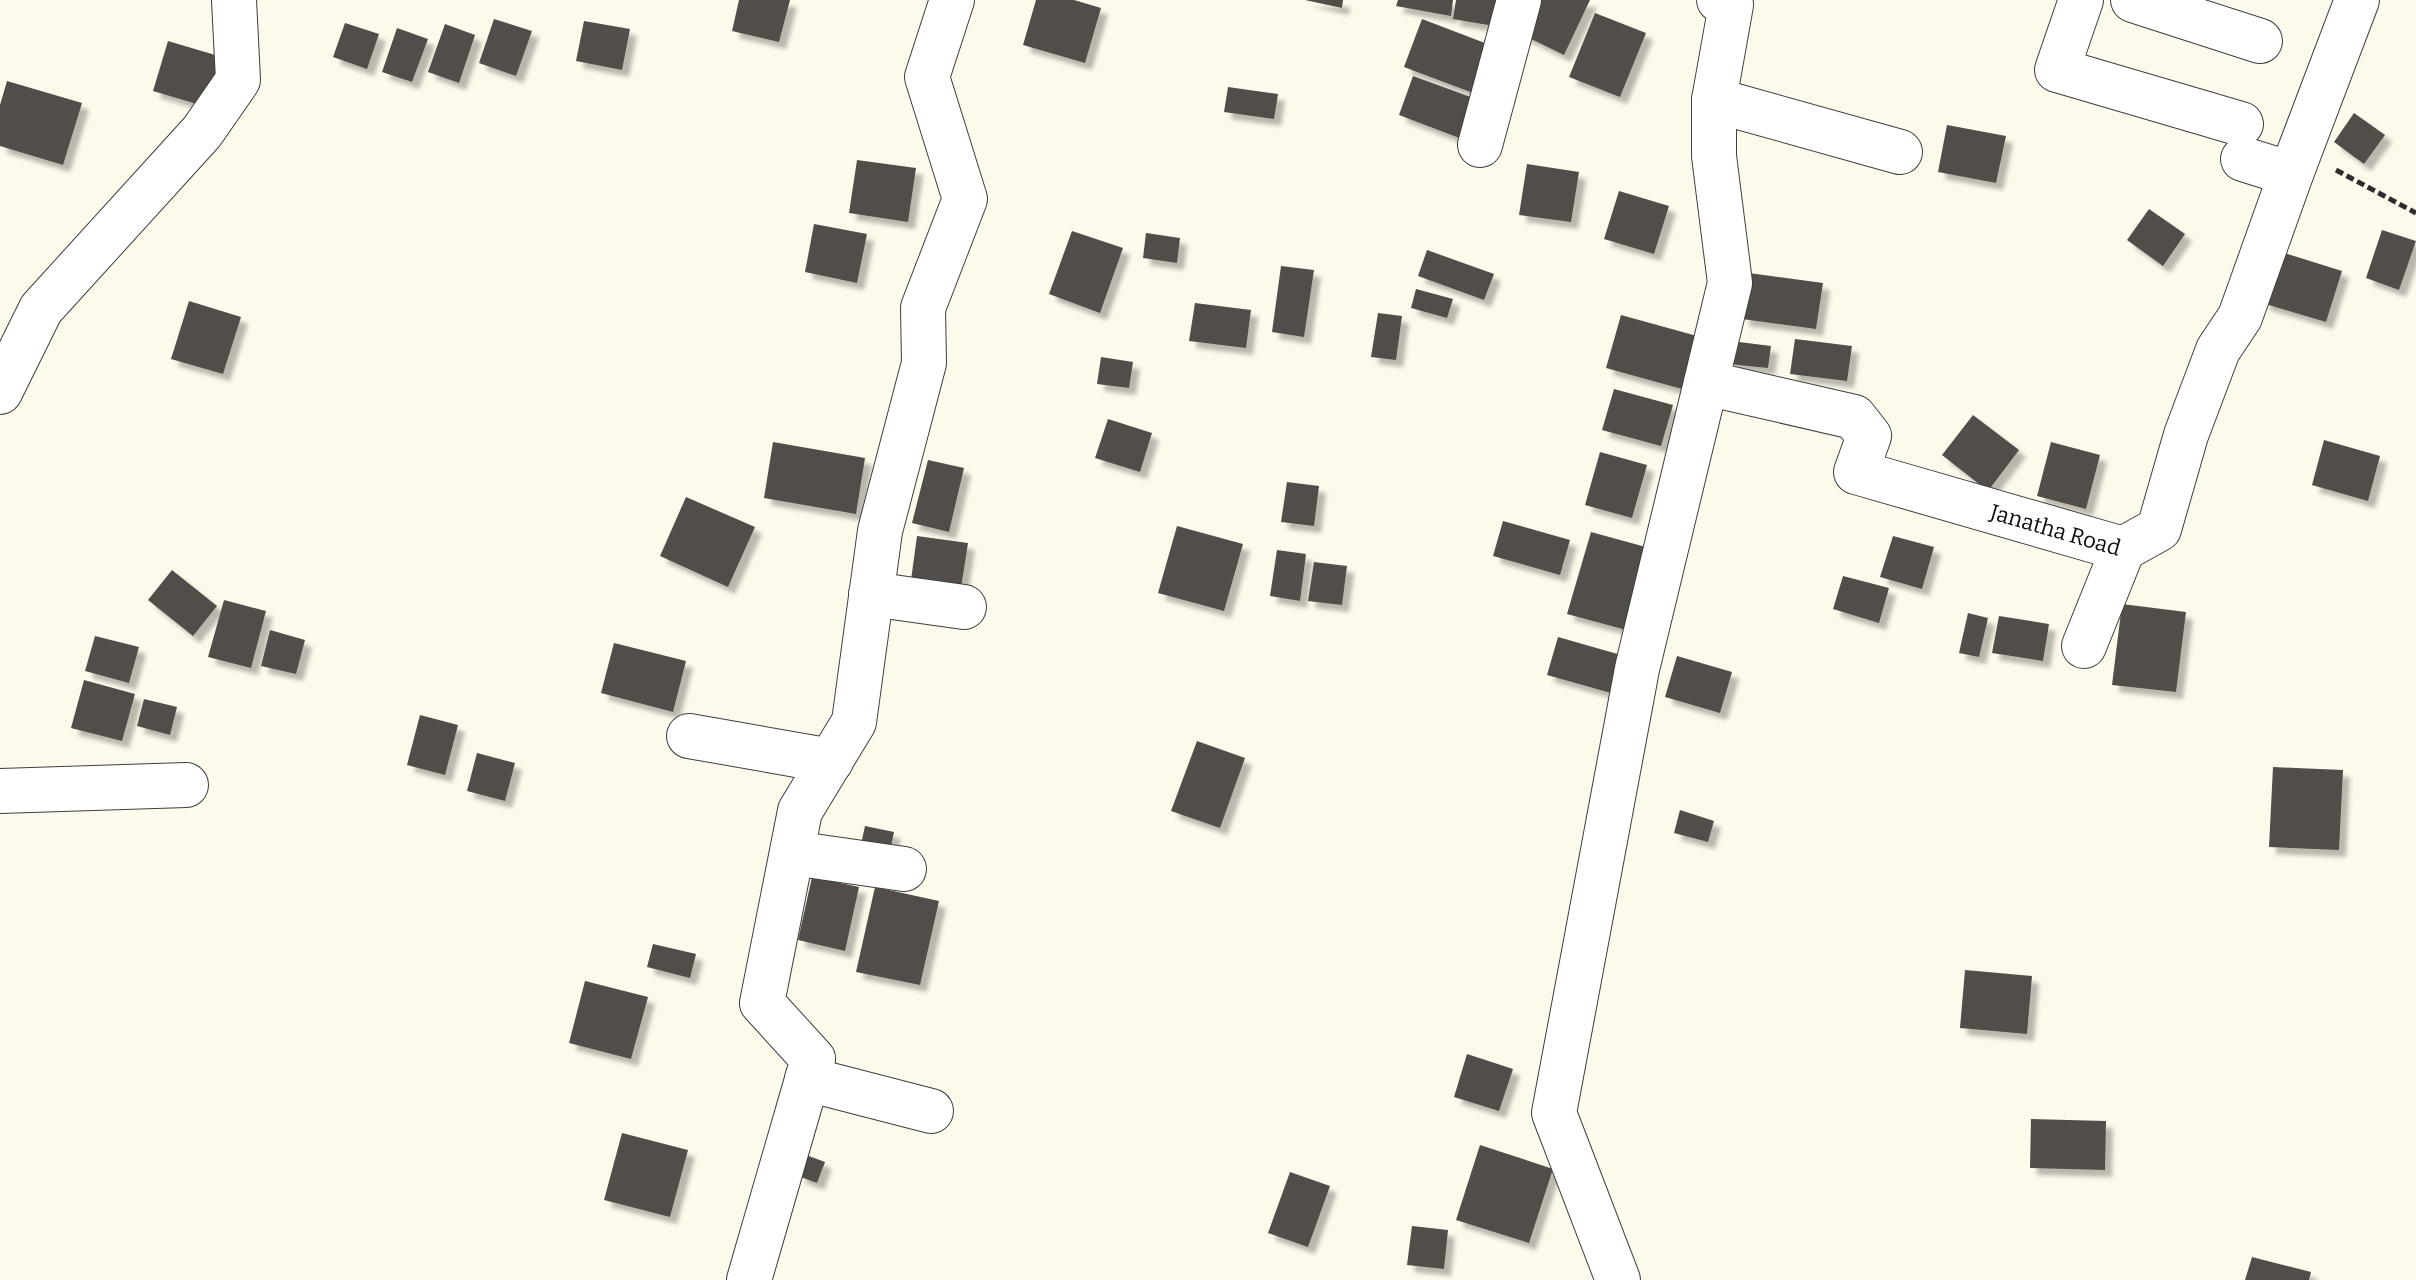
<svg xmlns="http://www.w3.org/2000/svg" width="2416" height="1280" font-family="Bitter,serif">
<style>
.building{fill:#524d49;filter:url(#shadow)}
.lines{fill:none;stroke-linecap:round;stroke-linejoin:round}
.minor-casing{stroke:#3e3e3e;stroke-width:46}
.path{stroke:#2d2d2d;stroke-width:5;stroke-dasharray:8 4;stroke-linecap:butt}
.minor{stroke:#fff;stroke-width:44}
.labels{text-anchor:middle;stroke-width:8;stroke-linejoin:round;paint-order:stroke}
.street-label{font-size:22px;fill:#0b0b0b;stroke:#fff}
</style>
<defs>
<filter id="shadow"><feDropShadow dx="7" dy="7" stdDeviation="2" flood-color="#0004"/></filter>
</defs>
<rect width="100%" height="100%" fill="#fdfaeb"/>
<path class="building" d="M739,0H790L779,42L732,31Z
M1036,0H1074L1101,8L1085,63L1023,45Z
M1305,0H1343L1342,8Z
M1398,0H1453L1451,16L1396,6Z
M1456,0H1498L1494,26L1453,19Z
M1537,0H1590L1564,55L1521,34Z
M1595,13L1646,33L1620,97L1569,77Z
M494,19L532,31L516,76L479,63Z
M1422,19L1498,48L1481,96L1404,67Z
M584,21L630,29L622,70L576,61Z
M345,23L379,34L367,69L333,57Z
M445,24L475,35L459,83L428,72Z
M397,28L428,39L412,82L382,72Z
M168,41L222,57L207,107L153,91Z
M1413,76L1476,99L1462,139L1399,115Z
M7,81L82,103L63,165L0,146V105Z
M1228,87L1278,94L1274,119L1224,112Z
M2354,113L2385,135L2364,164L2334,142Z
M1947,125L2006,136L1996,183L1938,172Z
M857,160L916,168L908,222L849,213Z
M1527,164L1579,172L1571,222L1519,215Z
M1619,191L1669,206L1654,254L1604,239Z
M2149,209L2185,234L2163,266L2127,240Z
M814,224L867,234L857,283L805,272Z
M2382,230L2416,241L2399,290L2366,278Z
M1072,231L1123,248L1100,313L1049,294Z
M1146,233L1180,238L1177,263L1143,258Z
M1427,250L1494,274L1484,300L1418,276Z
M2278,251L2342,271L2326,322L2262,303Z
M1281,266L1314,270L1304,337L1272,332Z
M1749,273L1823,283L1816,329L1742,319Z
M1416,289L1453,299L1447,318L1411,308Z
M189,301L241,317L223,374L171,359Z
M1195,303L1251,310L1246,348L1189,341Z
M1378,313L1402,316L1396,360L1371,357Z
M1621,315L1697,336L1682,389L1606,368Z
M1795,339L1852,346L1847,381L1790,374Z
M1731,341L1771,346L1768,368L1728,364Z
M1101,357L1133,362L1129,388L1097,384Z
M1614,389L1673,405L1661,446L1602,430Z
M1973,415L2019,450L1988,491L1942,455Z
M1108,419L1152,433L1140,472L1095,458Z
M2324,440L2380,456L2368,501L2312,485Z
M773,442L865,458L856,514L764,498Z
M2051,442L2100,455L2086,509L2037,496Z
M1600,452L1647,465L1632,518L1585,505Z
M928,460L964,468L949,532L912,523Z
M1287,482L1319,486L1314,526L1281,522Z
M686,497L755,527L728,587L660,556Z
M1503,521L1570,540L1560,575L1493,556Z
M1177,526L1243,544L1224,611L1158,593Z
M1591,532L1653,549L1630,631L1567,614Z
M917,536L968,543L961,588L911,580Z
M1893,536L1934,547L1922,589L1880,577Z
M1277,550L1306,554L1300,601L1270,596Z
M1314,562L1347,566L1342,605L1308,601Z
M172,570L217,606L193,636L148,600Z
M1843,576L1889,588L1879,623L1833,609Z
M224,600L266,611L251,668L208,657Z
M2122,604L2186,612L2176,692L2112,685Z
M1968,613L1988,618L1979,657L1959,653Z
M1999,616L2049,624L2043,661L1992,653Z
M270,630L305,640L296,674L261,666Z
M95,636L139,647L129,683L85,671Z
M1558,637L1621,655L1611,693L1547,675Z
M614,643L686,661L673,712L601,693Z
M1677,656L1732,672L1720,713L1665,697Z
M84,680L135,694L122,741L71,728Z
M144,699L177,707L170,735L137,726Z
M420,715L458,725L445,775L407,765Z
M1197,741L1245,758L1220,828L1171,811Z
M477,753L515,763L505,801L467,791Z
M2273,767L2343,770L2339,850L2269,847Z
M1680,810L1714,821L1708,842L1674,833Z
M865,826L894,832L889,856L860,849Z
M812,877L859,887L845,951L798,940Z
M875,887L939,901L920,985L856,972Z
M653,944L696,954L690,978L647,967Z
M1965,970L2032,976L2027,1034L1960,1028Z
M585,981L648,997L631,1059L569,1043Z
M1467,1054L1513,1069L1499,1111L1454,1097Z
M2031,1119L2106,1121L2105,1170L2030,1168Z
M622,1133L688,1150L670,1217L604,1200Z
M1480,1145L1553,1169L1529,1243L1456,1220Z
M806,1155L825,1162L817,1183L798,1176Z
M1290,1172L1330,1186L1308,1247L1268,1233Z
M1412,1226L1448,1230L1444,1269L1407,1265Z
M2252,1257L2311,1272L2309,1280H2245Z"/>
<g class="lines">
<g class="minor-casing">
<g id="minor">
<path d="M2081,0L2057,70L2241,124"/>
<path d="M2133,0L2260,41"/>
<path d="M1714,100L1900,152"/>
<path d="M1480,145L1519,0"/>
<path d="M2243,159L2291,174"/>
<path id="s1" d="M1706,383L1854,417L1869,436L1856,472L2123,549L2159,529L2186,435L2218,350L2240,317L2291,174L2357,0"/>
<path d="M0,392L41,309L202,132L238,80L234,0"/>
<path d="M871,594L964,607"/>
<path d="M2084,646L2123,549"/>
<path d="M689,736L831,761"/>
<path d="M0,791L186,785"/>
<path d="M792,853L904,869"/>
<path d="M807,1079L931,1111"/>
<path d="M749,1280L813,1059L762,1003L800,811L854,722L880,531L924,363L923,308L965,199L927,77L952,0"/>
<path d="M1618,1280L1554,1113L1637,669L1730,283L1714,156V100L1731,5L1719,0"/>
</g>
</g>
<path class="path" d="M2336,170L2416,213"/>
<use href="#minor" class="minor"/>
</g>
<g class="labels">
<g class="street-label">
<text dy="8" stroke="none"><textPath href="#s1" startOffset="422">Janatha Road</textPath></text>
</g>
</g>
</svg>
